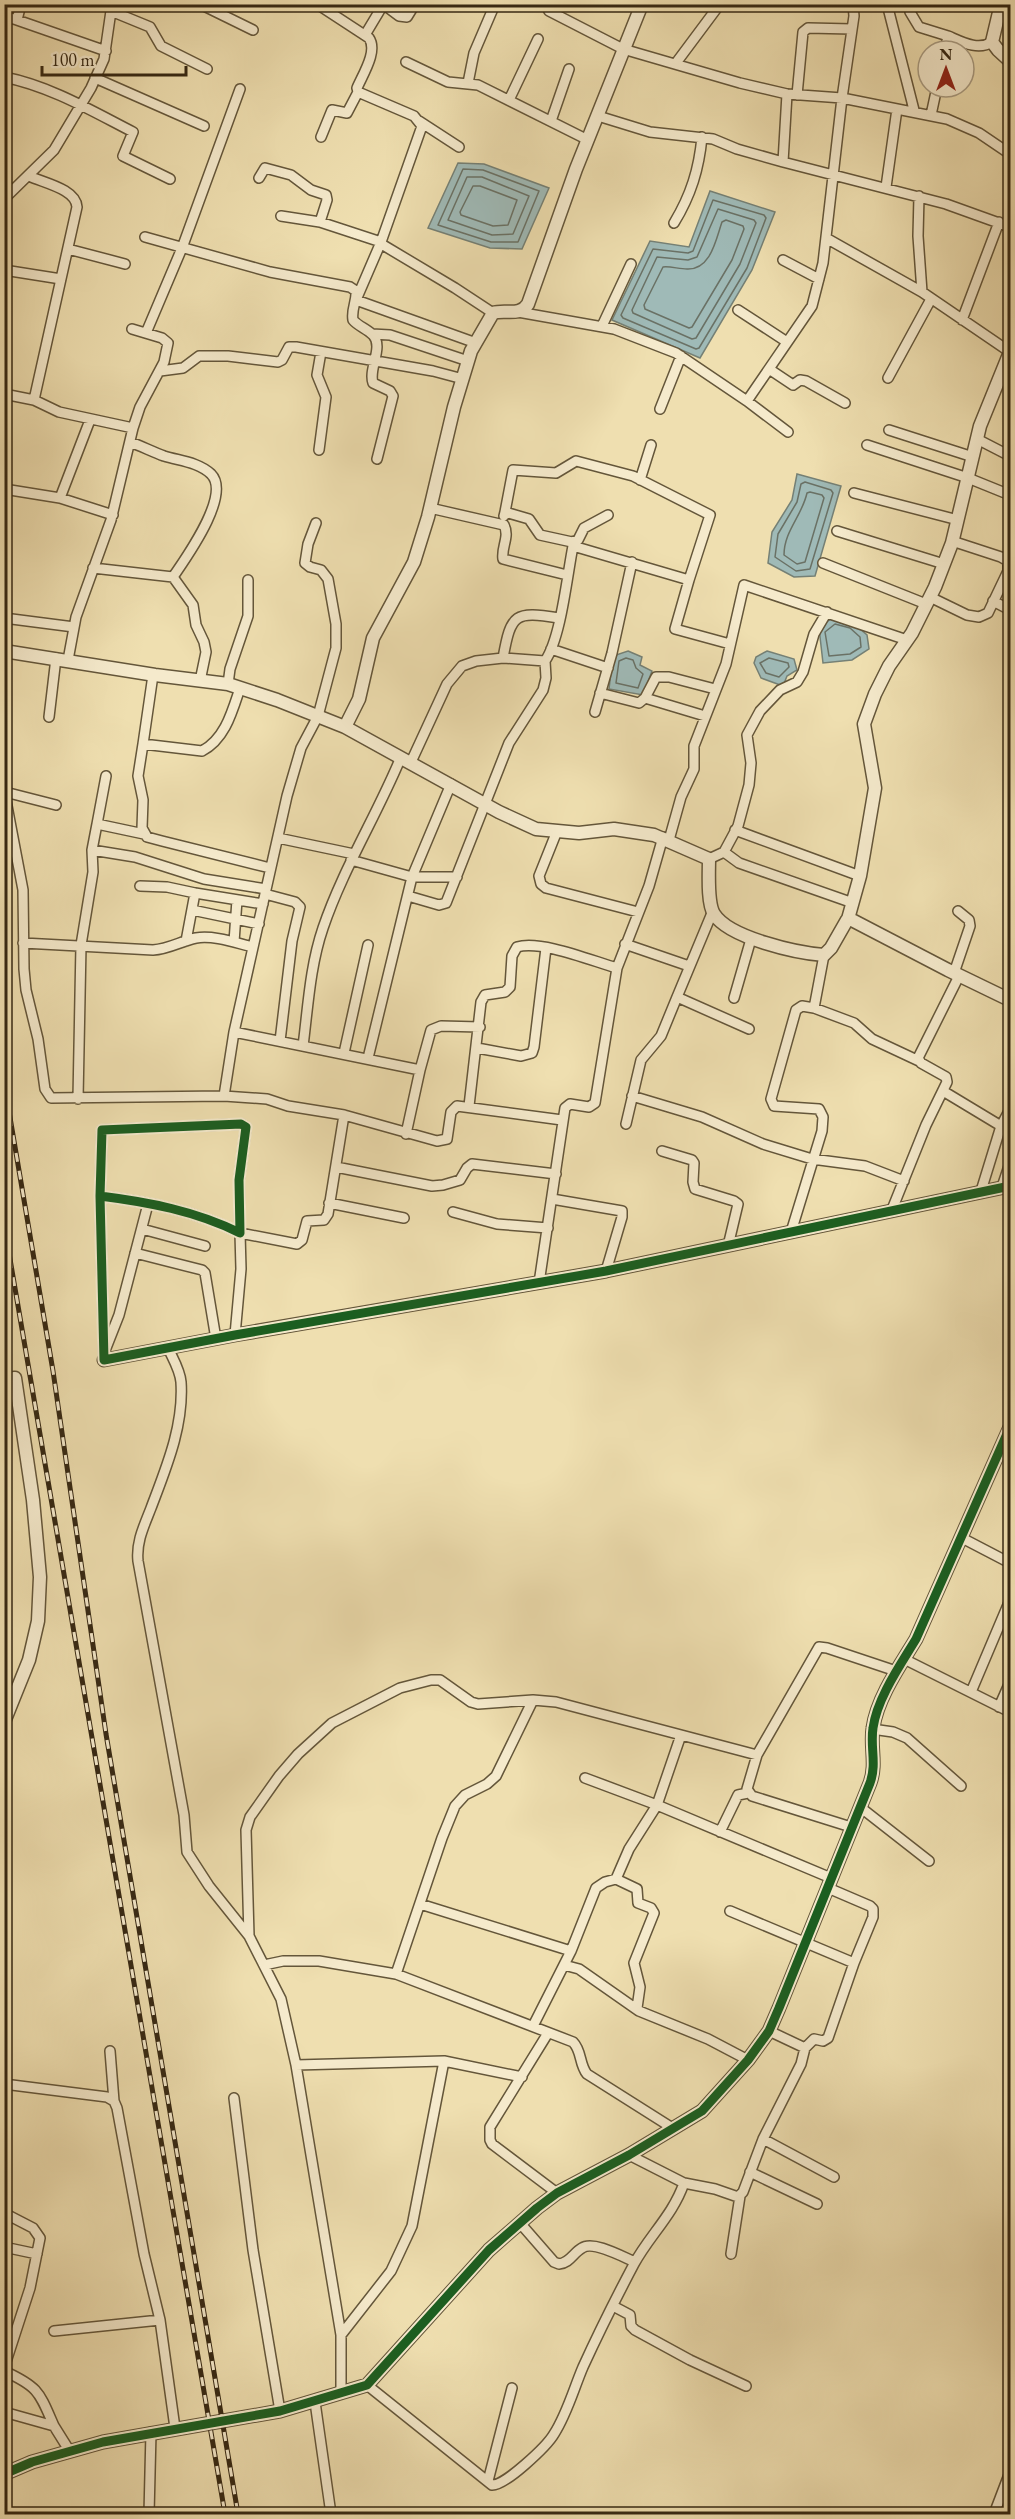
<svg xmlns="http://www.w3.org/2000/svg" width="1015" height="2519" font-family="'EB Garamond',serif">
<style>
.water{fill:#9fbab7;stroke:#758075;stroke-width:1.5}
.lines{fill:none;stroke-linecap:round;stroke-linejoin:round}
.shore{stroke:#6a7165;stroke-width:1.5}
.minor-casing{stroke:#64563a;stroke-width:12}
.tertiary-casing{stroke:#64563a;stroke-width:15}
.minor{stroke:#f5eacc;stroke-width:9}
.tertiary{stroke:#f5eacc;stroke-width:12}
.rail-casing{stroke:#362813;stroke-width:5}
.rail{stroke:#f5eacc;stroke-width:3;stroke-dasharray:9;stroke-linecap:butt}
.cycleway-casing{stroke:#f5eacc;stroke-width:13}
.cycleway{stroke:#1b5e20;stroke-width:9}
</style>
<rect width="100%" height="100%" fill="#efdfb0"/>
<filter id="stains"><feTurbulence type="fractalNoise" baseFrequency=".00333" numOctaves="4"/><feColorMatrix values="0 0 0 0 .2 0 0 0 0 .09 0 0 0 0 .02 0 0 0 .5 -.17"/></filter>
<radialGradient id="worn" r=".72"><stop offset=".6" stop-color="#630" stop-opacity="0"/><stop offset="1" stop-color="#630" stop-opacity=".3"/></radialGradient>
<path class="water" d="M458,163L484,164L549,188L522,249L490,248L428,228Z
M710,191L775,212L752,270L700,358L612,320L650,241L689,247Z
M797,474L841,486L815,576L794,577L768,563L772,532L792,500Z
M833,617L853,623L867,635L869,649L852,660L823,663L819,628Z
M628,651L642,657L640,665L652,671L643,695L609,689L613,656Z
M767,651L794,659L797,670L787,676L783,686L761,678L754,663L756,657Z"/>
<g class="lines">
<path class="shore" d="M463,169L483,170L539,191L518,242H491L438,225Z
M467,177H482L529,196L513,234L492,235L448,220Z
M473,186H480L517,200L508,225L493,226L461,215L460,212Z
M713,200L764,215L766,218L747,268L699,348L696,349L623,318L621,315L653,249L688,253L693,251Z
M718,209L754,220L756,223L740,264L696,338L692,339L633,313L632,310L657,257L688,260L697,257Z
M726,220L743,226L744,229L732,260L692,327L689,328L645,309L644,305L663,267C670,266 679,269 687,269C711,270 716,239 722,222Z
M805,482L831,490L833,493L810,569L796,571L775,557L778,534L797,502L801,484Z
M810,492L822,495L824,498L805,562L797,564L784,555C784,531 802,516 807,493Z
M835,624L850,628L860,637L861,647L850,654L829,656L825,632Z
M626,658L633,660L636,668L643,674L638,688L616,683L619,661Z
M769,658L788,663L789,667L779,677L766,673L760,663Z"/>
<g class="minor-casing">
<path id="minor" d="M21,4L17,20L106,51
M200,4L253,30
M317,4L369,38C378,51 363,74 357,88L358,92L414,116L422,126L381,242L383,245L455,288L493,313
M383,4L399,16L407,17L415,4
M545,4L549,11L623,49L740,83L787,94L842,98L947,119L979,133L1010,154
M887,4L914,110
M912,4L910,12L919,27L948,36L945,51
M111,11L150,27L161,46L207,69
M4,16L17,20
M365,35L383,5
M948,36C962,42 978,51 992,42
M406,62L448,82L478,85L588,140
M676,63L720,4
M4,77C50,86 92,111 133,132L123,156L170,179
M95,78L204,126
M468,83L474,53L495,4
M797,95L803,32L808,28L852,29
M509,100L538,39
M931,115L937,87
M598,116L650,132L713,139L737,149L783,162L946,204L1010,227
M419,121L459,147
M551,121L569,69
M321,137L332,110L347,113L358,92
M783,162L787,94
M29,176C44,183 76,189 77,207L34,400
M259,178L265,168L291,175L311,190L326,195L327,200L320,222
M886,187L897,109
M919,196L918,236L922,292
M4,199L54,150L91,88L104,59L112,4
M281,216L320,222L381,242L356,300L476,343
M674,223C691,195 699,169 702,137
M145,237L270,272L350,287L356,291C357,301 351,309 353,320C358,326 367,329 373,335C384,347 368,369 373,383L390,391L393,396L377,459
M826,238L922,292L1010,352
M68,249L125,264
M783,260L819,279
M4,270L61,279
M738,310L787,342
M518,312L614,329L676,353L747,401L812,306L823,263L842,98L854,16L853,4
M962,320L999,222
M602,326L631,264
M146,333L182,248L240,89
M372,334L390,335L468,361
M769,369L793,385L800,380L806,381L845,403
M160,371L183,368L199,356H228L278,362L282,360L289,347H296L433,371L463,379
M888,378L931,299
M4,394L34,400L59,412L133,428
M747,401L788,432
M660,409L681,356
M889,430L973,457
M977,439L1010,456
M867,445L968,478L1010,495
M319,450L326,397L317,375L321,352
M640,480L651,445
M4,489L60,498L113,515
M854,493L958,520
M60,498L90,420
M430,508L504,525C510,537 501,547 503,559L567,575
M504,516L505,512L529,519L540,535L572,542L578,540L584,528L608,515
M837,531L944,564
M823,563L926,604
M93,568L173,577C185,559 232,495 211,474C198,462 180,461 164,456C153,452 141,446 130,442
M173,577L193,605L196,625L204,642L206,652L200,681
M689,580L675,629L730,644
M930,597L967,615L979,617L988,613L1008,571V561L1001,557L952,541
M993,601L1010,610
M4,618L74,627
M551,649L608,668
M503,658C511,613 515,611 559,618
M68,660L76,617L111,520L133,428L140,407L164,362L168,343L162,338L132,329
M228,684L230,669L248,616V580
M240,688C232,712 225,739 202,751L143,744L138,776L143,800L142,828L147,837L162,841L270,868
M600,693L639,703L645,698L656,677H669L715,689
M645,698L705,716
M595,712L612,653L632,562
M49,717L56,658
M143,744L153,675
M411,762L447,684L462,666L476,661L503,658L545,661C561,638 567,576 573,546L689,580L710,515L633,476L576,461L556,473L513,470L505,512
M4,790L23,890L24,969L26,990L38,1039L45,1089L51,1098L224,1096L267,1099L288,1106L344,1115L437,1141L447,1139L451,1112L457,1106L562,1120
M5,792L56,805
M97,824L106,776
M735,830L860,876
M557,831L539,876L541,884L546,888L638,912
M278,838L354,854
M669,840L681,797L694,769V746L726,664L744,585L907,640
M92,850L97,824L144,834
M724,852L739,863L853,903
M709,859L724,852L738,826L749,785L751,763L747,735L760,711L780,690L797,682L803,672L814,634L827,612
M351,860L412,877H457
M140,886L167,887L195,893L186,941
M195,893L263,904
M265,894L295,902L300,907L292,941L280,1041
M408,896L439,905L446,903L509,743L543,690L546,678L545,661
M192,910L259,924
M712,913L677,997L749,1029
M234,942L237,900
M23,943L153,950C169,949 181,941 196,938C214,935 236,943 253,947
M625,944L689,966
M954,973L970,926L969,920L958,911
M734,998L751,939
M814,1008L854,1023L872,1039L919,1061
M234,1032L420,1070L406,1134
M303,1046C308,1007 310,966 323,928C343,869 377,815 401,757
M477,1048L521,1056L532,1053L534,1047L546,948
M344,1053L368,945
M368,1058L412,877L451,784
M420,1070L431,1030L441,1026L480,1027
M943,1091L1001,1126
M224,1096L234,1032L287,796L301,748L318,716L336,648V624L328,579L321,570L310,567L305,563L308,544L316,523
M632,1096L702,1117L763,1144L812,1159L865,1166L904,1181
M78,1099L81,945L93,872L92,850L135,857L204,879L266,889
M469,1106L481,1002L485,995L505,992L510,987L512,956L517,947C542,940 592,961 617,968
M626,1124L641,1060L661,1036L677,997
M662,1151L692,1160L694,1163L693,1182L695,1189L734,1201L738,1204L728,1246
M336,1167L432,1186L443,1185L460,1180L467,1168L472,1164L556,1174
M1002,1187L1010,1163
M981,1191L1001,1126L1010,1109
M100,1196C148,1202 196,1211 240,1233L239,1180L246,1127L241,1124L102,1130L100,1196L104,1360
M552,1199L622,1211V1217L606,1271
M329,1203L404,1218
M453,1212L497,1224L548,1228
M891,1212L926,1125L947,1082L946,1077L921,1063L918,1058L959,976
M142,1229L205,1246
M791,1232L822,1131L823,1117L819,1109L774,1106L771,1099L796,1010L802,1006L814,1008L824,955
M135,1253L202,1270L205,1273L216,1339
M539,1283L565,1108L570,1104L589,1107L595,1103L617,968L649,886L663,837
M235,1335L241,1269L240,1233L297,1244L302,1240L307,1221L324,1220L328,1214L344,1115
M106,1348L119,1315L148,1204
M168,1348C173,1359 180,1370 181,1382C184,1426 166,1468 151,1508C144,1526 136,1542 138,1561L184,1815L187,1852L209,1886L249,1936
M962,1538L1010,1563
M904,1659L1010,1712
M971,1692L1010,1600
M999,1707L1010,1682
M872,1729L893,1732L907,1738L961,1786
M681,1735L657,1805L629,1849L616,1879L637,1889L638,1903L651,1908L654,1913L634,1963L640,1987L637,2008L639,2011L708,2039L748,2060
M585,1778L657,1805L831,1878
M860,1807L929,1861
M851,1827L752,1796L747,1789L757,1755L819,1647L827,1648L896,1671
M720,1832L738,1795L748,1793
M420,1904L571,1951
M730,1911L854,1963
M264,1965L283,1961H319L396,1974L573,2042C582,2051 579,2064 587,2074L674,2129
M564,1965L579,1969L639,2011
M396,1974L442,1838L455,1806L465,1795L487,1784L496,1776L533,1700
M533,2026L571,1951L596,1888L605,1882L616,1879
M548,2033L490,2127V2140L492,2144L557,2193
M805,2048L814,2039L823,2041L828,2038L854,1963L873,1917V1909L870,1906L828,1888
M110,2051L114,2101
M444,2061L522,2077
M296,2065L444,2061L412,2226L391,2271L341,2335
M4,2084L107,2097L114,2101L117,2108L144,2254L160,2320L175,2428
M234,2098L253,2250L280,2411
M763,2139L834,2177
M750,2172L817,2204
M684,2183L715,2189L738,2197L743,2192L763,2139L801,2064L805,2048L769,2031
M4,2213L33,2228L40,2238L30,2288L4,2368
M520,2223L554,2262L559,2264C570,2263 573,2253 582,2248C593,2240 623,2257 635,2262
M4,2247L37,2254
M731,2254L740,2196
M613,2306L630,2315L631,2326L635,2330L690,2360L746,2386
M54,2331L160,2320
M4,2371C39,2387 39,2392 54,2426
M367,2385L492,2485C505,2486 547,2446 554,2434C567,2414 574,2388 583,2367C599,2332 616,2298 634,2264C649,2236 673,2215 684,2183L629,2155
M341,2393V2335L296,2065L281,1999L249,1936L246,1830L250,1817L279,1776L298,1754L332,1723L400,1688L431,1680H440L471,1702L478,1704L533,1700L556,1702L757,1755
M315,2402L331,2514
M4,2412L54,2426L69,2450
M488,2481L512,2388
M149,2514L151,2432
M994,2514L1010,2472"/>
</g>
<g class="tertiary-casing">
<path id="tertiary" d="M1001,4L992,42L998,50L1010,61
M4,651L155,675L228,684L277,700L345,727L499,812L536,829L579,833L614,829L654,835L709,859C709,873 707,903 714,914C729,938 797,953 824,955L831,948L847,920L850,919L948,970L1010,1000
M345,727L359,699L373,638L414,562L428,517L454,407L471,351L493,313C505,309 520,317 528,304L576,169L642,4
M848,919L860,876L875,788L864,724L875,694L889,666L912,633L935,587L952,543L980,426L1010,352
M104,1360L235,1335L606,1271L1010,1186
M4,1380L15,1378L33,1500L40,1577L38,1621L29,1660L4,1722
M4,2474L32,2462L103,2442L280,2411L367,2385L489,2250L537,2208L557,2193L629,2155L702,2111L748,2060L769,2031L779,2008L870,1783C877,1764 870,1747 873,1728C877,1698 901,1664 916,1639L1010,1427"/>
</g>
<use href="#minor" class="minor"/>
<use href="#tertiary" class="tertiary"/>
<g class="rail-casing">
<path id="rail" d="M4,1082L53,1371L106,1734L238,2514
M4,1224L225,2514"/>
</g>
<use href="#rail" class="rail"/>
<g class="cycleway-casing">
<path id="cycleway" d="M100,1196C148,1202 196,1211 240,1233L239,1180L246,1127L241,1124L102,1130L100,1196L104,1360L235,1335L606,1271L1010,1186
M4,2474L32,2462L103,2442L280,2411L367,2385L489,2250L537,2208L557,2193L629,2155L702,2111L748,2060L769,2031L779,2008L870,1783C877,1764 870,1747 873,1728C877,1698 901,1664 916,1639L1010,1427"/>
</g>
<use href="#cycleway" class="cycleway"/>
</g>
<rect width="1015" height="2519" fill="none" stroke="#efdfb0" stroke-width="24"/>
<rect x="6" y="6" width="1003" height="2507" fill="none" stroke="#362813" stroke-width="3"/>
<rect x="12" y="12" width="991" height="2495" fill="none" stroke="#362813" stroke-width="1.5"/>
<g transform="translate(946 69)"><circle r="28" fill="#f5eacc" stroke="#a99c82" stroke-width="1.5"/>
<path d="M0-4.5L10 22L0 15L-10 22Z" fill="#8f2418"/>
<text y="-9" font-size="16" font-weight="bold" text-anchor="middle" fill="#362813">N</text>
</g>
<path d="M42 66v9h144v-9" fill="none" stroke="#362813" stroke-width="3"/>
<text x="51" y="66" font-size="18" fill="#362813" stroke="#f5eacc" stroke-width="4.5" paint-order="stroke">100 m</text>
<rect width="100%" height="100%" filter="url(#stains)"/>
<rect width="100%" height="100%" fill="url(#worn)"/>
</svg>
